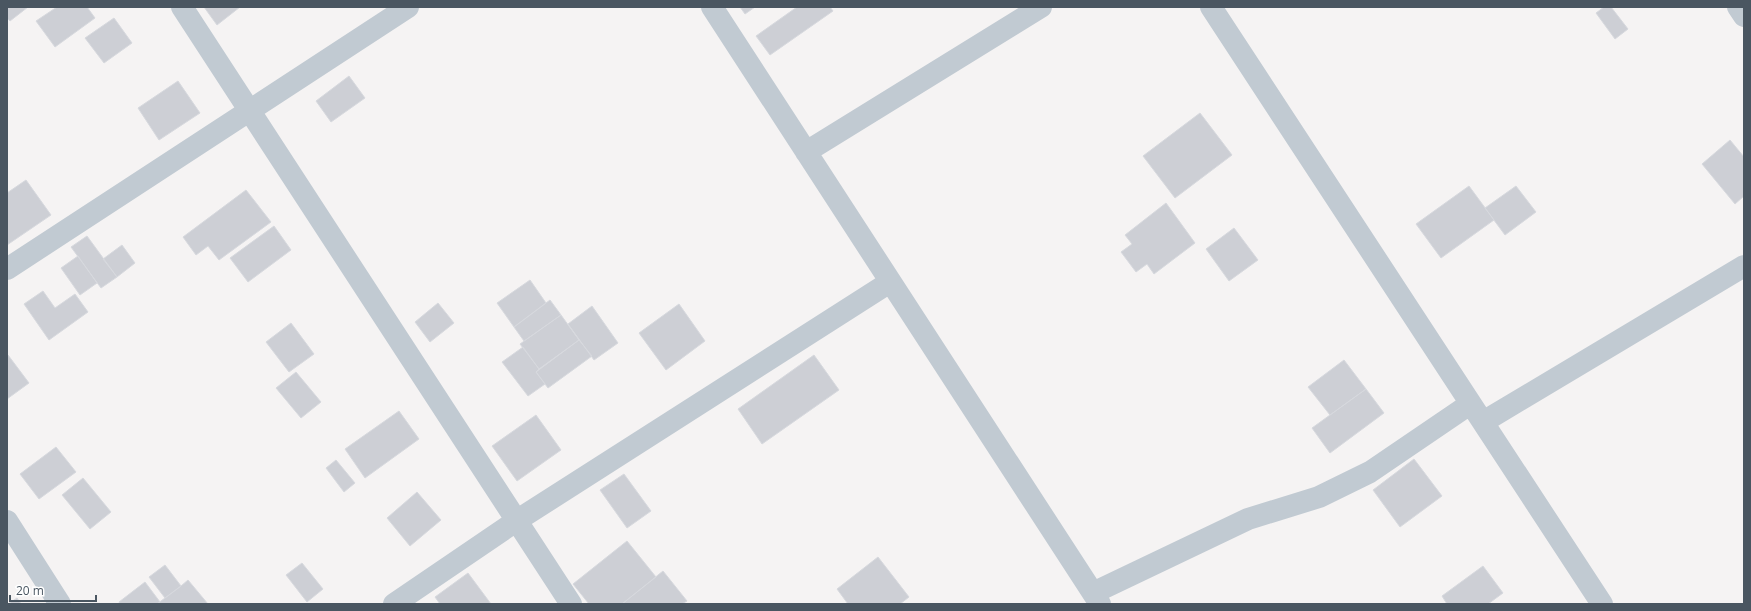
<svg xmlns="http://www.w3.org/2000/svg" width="1751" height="611" font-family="'Open Sans',sans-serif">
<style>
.building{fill:#cdcfd5;stroke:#d7d9de}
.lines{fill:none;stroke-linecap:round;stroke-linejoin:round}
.minor{stroke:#c1cad2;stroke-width:22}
</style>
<rect width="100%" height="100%" fill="#f5f3f3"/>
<path class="building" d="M7,7H28L10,21L7,18Z
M57,7H87L95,18L55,47L36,21Z
M204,7H240L217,25Z
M740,7H755L745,14Z
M797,7H830L833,11L770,55L756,36Z
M1604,7H1611L1628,29L1615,39L1596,13Z
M114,18L132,43L104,63L85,38Z
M349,76L365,98L331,122L316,101Z
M178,81L200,113L159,140L138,108Z
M1200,113L1232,155L1175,198L1143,156Z
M1730,140L1744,157V196L1735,204L1702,164Z
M26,180L51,215L7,245V193Z
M1469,186L1494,220L1441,258L1416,224Z
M1516,186L1536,212L1505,235L1485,208Z
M246,190L271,222L219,260L208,246L196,255L183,237Z
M1166,203L1195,243L1154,274L1147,264L1136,272L1121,252L1132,244L1125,235Z
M274,226L291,250L248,282L230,258Z
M1234,228L1258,260L1229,281L1206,249Z
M87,236L117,277L101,288L71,247Z
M122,245L135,263L117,277L103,259Z
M78,256L97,283L80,295L61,268Z
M530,280L546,303L514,327L497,303Z
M43,291L55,308L75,294L88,312L49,340L24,304Z
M550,300L561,315L524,341L514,327Z
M438,303L454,323L430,342L415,322Z
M679,304L705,341L666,370L639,333Z
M592,306L618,343L594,360L568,324Z
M561,315L579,340L539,369L520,344Z
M291,323L314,354L289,372L266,342Z
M579,340L592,356L548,388L536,372Z
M523,347L539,369L536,372L545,384L528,396L502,362Z
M8,355L29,383L7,399V356Z
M814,355L839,390L762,444L738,409Z
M1344,360L1366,389L1330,415L1308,387Z
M296,372L321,402L301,418L276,388Z
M1366,389L1384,413L1330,453L1312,428Z
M399,411L419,439L365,478L345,449Z
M536,415L561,450L517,481L492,446Z
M56,447L76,472L39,499L20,474Z
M1414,459L1442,496L1400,527L1373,490Z
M336,460L355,483L344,492L326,468Z
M624,474L651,511L627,528L600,490Z
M83,478L111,512L90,529L62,495Z
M417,492L441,520L410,546L387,518Z
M627,541L656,577L622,604H589L573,584Z
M878,557L909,597L900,604H848L837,589Z
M302,563L323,589L307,602L286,575Z
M165,565L181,586L165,598L149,577Z
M1483,566L1503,593L1488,604H1447L1442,596Z
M663,571L687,601L682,604H622Z
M468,573L491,604H440L435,597Z
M188,580L208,604H157L181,586Z
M145,582L160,602L157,604H120L119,602Z
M17,598L21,604H8Z"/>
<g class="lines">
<path class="minor" d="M182,7L571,604
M712,7L1100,604
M1211,7L1602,604
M1738,7L1744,16
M806,152L1041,7
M7,269L408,7
M1483,422L1744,266
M7,521L60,604
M1093,593L1248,519L1319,497L1370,472L1470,404
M394,604L516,521L890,282"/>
</g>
<rect width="1751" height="611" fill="none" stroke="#4a5661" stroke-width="16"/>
<path d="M10 595v6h86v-6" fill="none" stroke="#4a5661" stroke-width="2"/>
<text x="16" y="595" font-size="12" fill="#4a5661" stroke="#ffffff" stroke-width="3" paint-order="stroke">20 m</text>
</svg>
